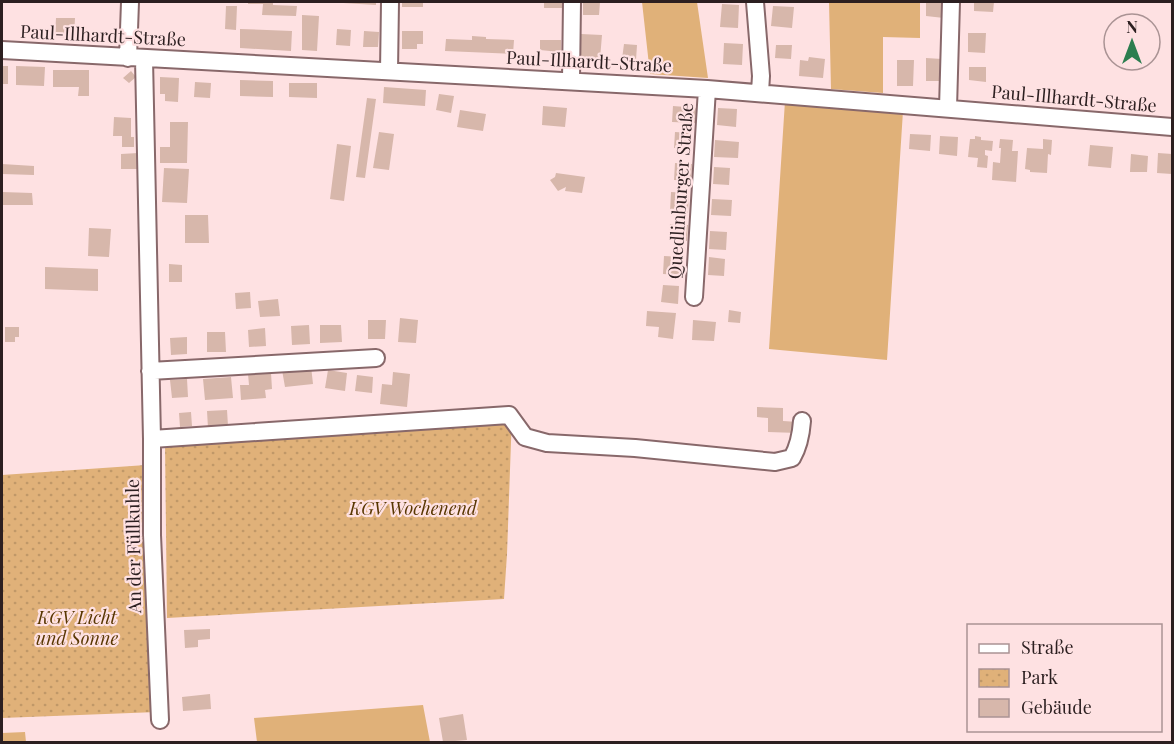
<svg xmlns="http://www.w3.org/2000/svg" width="1174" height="744" font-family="'Playfair Display',serif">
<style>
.grass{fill:#e0b179}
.park{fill:url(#park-dots)}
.building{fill:#d7b7ab}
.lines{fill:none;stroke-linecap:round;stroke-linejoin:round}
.minor-casing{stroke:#88686a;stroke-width:20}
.minor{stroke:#fff;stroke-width:16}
.labels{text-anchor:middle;stroke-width:4.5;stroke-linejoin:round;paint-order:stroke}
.street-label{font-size:18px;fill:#2c1f20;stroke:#fee1e2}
.park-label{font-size:18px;font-style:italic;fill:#593702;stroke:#fee1e2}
</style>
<defs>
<pattern id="park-dots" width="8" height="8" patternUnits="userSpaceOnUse" patternTransform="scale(1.5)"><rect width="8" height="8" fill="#e0b179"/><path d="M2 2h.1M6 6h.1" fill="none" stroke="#c09868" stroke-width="1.8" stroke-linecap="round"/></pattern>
</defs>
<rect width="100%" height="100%" fill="#fee1e2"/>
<path class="grass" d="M642,2H697L708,78L650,74Z
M829,2H920V38L883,37V93L831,89Z
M785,101L903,111L887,360L769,349Z
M423,705L430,742H257L254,718Z
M25,732L26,742H2V733Z"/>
<path class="park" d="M512,414L507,554L504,599L167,618L165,441Z
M146,465L157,712L2,718V475Z"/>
<path class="building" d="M248,2H273V5L297,6L296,16L262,15L263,4H248Z
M343,2H376V5L343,3Z
M402,2H423V7H402Z
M544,2H562V8H544Z
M583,2H600L599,15H583Z
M926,2H944V18L926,16Z
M974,2H994L993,12L974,11Z
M722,4L739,5L738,28L720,27Z
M226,6H237L236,30L225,29Z
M773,6L794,7L792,28L771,26Z
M302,15L319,16L317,51L302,50Z
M56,18H75L74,38L55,37Z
M240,29L292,31L291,51L240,48Z
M337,29L351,30L350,46L336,45Z
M364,31L379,32L378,47H363Z
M402,31H423V44H417V49H402Z
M968,33H986L985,53L968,52Z
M581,34L602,35L600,59L580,58Z
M472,36L486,37V39L514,40L513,54L445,51L446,39L472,40Z
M540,40H561V59L550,58V51L540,50Z
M724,43L743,44L742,65L723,64Z
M624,44L637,45L636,60L622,59Z
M776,45H792L791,59L775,58Z
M809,57L825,59L823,78L799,76L800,60L808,61Z
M926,58L942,59L941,81H926Z
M897,60H914L913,86H897Z
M2,66H8V84H2Z
M16,66L45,67L44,86L16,85Z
M969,67H986V82L969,80Z
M53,70H89V96H78L79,87H53Z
M131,71L136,77L129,83L123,78Z
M160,77L179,78L178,102L165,101V94H160Z
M240,80L273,81V97L240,96Z
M195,82L211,83L210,98L194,97Z
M289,83H317V98L289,97Z
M384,87L426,90L425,106L383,103Z
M439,94L454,96L451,113L436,110Z
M367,98L376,99L365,178L356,177Z
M543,106L567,108L565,127L542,125Z
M673,106L698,108L697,123L672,122Z
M718,108L737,109L736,127L717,125Z
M460,110L486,114L483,131L457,127Z
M114,117L131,118V137H134V147H122V136H113Z
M170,122H188L187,163H160V147H170Z
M379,132L394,134L389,170L373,168Z
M675,132L691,133L690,149L674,148Z
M910,134L931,135L930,151L909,149Z
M940,136L958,137L957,156L939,154Z
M975,136L981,137V140L993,141L992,151L985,150V155L988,156L987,168L977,167L978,158L968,157L970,139H975Z
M1000,139L1013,140L1012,151H1018L1016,182L992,180L993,162L1000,163L1001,148H999Z
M1043,139L1052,140L1051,155L1048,154L1047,173L1030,172V170L1025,169L1027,148L1043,149Z
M715,140L739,142L738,158L714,157Z
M337,144L351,146L344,201L330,199Z
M1090,145L1113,147L1111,168L1088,166Z
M138,153V169H121V154Z
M1158,153L1172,154V174L1157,173Z
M1131,154L1148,156L1147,172H1130Z
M675,163L692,164L691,181L674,180Z
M2,164L34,166V175L2,174Z
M714,167L730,168L729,185L713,184Z
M164,168L189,169L187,203L162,202Z
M556,173L585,177L582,193L565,191L566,187L558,191L550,180L555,177Z
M2,192L32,193L33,205H2Z
M671,192L689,193L688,213L670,212Z
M712,199L732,200L731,216L711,215Z
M185,215H208L209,243H185Z
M670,224L688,225L687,241L669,240Z
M89,228L111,229L109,257L88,256Z
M710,231L727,232L726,250L709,249Z
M664,256L682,257L680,275L663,274Z
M709,257L725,259L724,276L708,275Z
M169,264L182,265V282H169Z
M45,267L98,269V291L45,289Z
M663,285L679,286L678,304L661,302Z
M250,292L251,308L236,309L235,293Z
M278,299L280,316L260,317L258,301Z
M729,310L741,312L740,323L728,322Z
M647,311L676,313L673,339L658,337L659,327L646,326Z
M400,318L418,320L416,343L398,342Z
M368,320H386L385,339H368Z
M693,320L716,322L714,341L692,340Z
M309,325L310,344L292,345L291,326Z
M320,325H341L342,342L320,343Z
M5,327H19V337H15V342H5Z
M265,328L266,346L249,347L248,330Z
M207,332H225L226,352H207Z
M187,337V354L171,355L170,338Z
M311,366L313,384L285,387L282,370Z
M328,370L347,373L345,391L325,388Z
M393,372L410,374L407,407L380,404L382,384L392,385Z
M271,373L272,389L265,390L266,398L241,400L240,385H249L248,374Z
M357,375L373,377L372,393L355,391Z
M231,377L233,398L205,400L203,379Z
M187,379L188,397L172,398L170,380Z
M757,407L783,408V421L798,422V433L768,432V418L757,417Z
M227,410L228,426L208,428L207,411Z
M191,412L192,426L180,427L179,413Z
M210,629V639L198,640V647L185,648L184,630Z
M210,694L211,709L183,711L182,697Z
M463,714L467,740L443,742L439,718Z"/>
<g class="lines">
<g class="minor-casing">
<path id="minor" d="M755,2L761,76L760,92
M2,50L707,89L1172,127
M128,58L130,2
M144,59L152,439V535L160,720
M389,71L390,2
M571,80L572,2
M948,108L951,2
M694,297L707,89
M150,371L376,358
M152,439L509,415L525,437L547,443L635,448L775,462L792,458C799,446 801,435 802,421"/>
</g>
<use href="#minor" class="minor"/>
</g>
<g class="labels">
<g class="street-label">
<text transform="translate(103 36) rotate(3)" y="6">Paul-Illhardt-Straße</text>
<text transform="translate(589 62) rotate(3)" y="6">Paul-Illhardt-Straße</text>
<text transform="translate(1074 99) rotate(5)" y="6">Paul-Illhardt-Straße</text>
<text transform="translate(681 191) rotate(-86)" y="6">Quedlinburger Straße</text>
<text transform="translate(134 546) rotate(-91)" y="6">An der Füllkuhle</text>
</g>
<g class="park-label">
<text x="413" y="515">KGV Wochenend</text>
<text x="77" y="624">KGV Licht<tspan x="77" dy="21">und Sonne</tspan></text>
</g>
</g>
<rect width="1174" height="744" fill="none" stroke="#2c1f20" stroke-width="6"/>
<rect x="967" y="624" width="195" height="108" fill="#fee1e2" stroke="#aa9394" stroke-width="1.5"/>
<rect x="979" y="644" width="30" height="9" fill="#ffffff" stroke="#aa9394" stroke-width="1.5"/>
<text x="1021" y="654" font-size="18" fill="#2c1f20">Straße</text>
<rect x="979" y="669" width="30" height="18" fill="url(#park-dots)" stroke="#aa9394" stroke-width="1.5"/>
<text x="1021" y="684" font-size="18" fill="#2c1f20">Park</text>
<rect x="979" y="699" width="30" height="18" fill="#d7b7ab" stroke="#aa9394" stroke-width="1.5"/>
<text x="1021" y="714" font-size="18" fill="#2c1f20">Gebäude</text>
<g transform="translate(1132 42)"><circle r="28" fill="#fee1e2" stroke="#aa9394" stroke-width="1.5"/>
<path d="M0-4.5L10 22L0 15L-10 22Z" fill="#2c7e4f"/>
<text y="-9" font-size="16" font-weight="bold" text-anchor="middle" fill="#2c1f20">N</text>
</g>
</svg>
